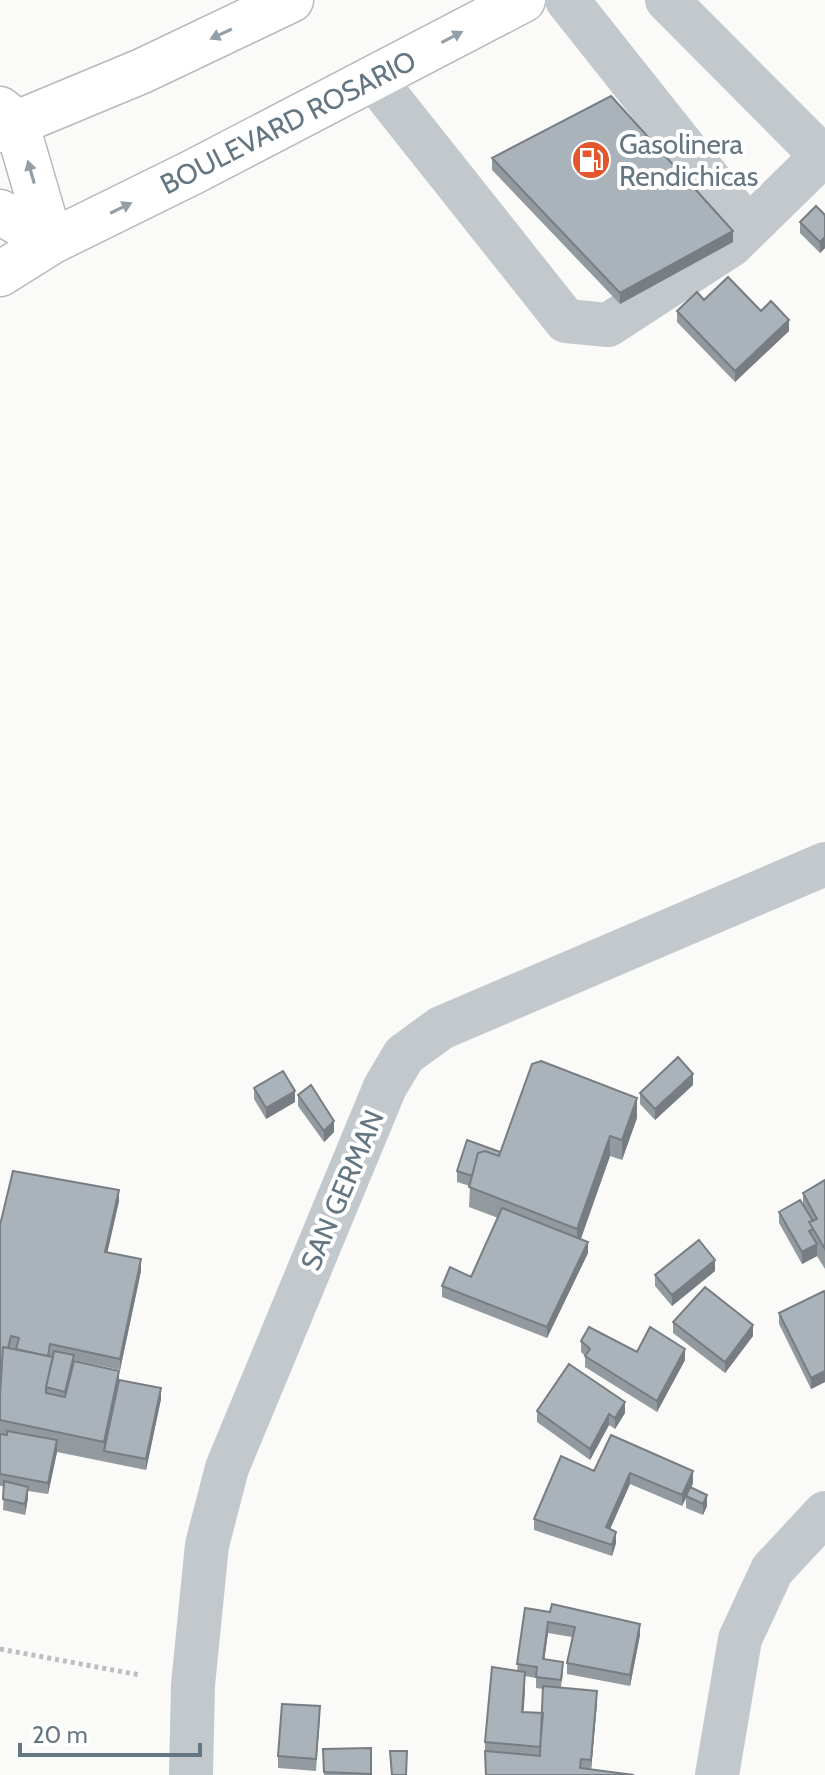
<svg xmlns="http://www.w3.org/2000/svg" width="825" height="1775" font-family="Cabin,sans-serif">
<style>
.lines{fill:none;stroke-linecap:round;stroke-linejoin:round}
.major-casing{stroke:#b5babe;stroke-width:47}
.path{stroke:#bbbfc2;stroke-width:5;stroke-dasharray:4 4;stroke-linecap:butt}
.minor{stroke:#c3c8cc;stroke-width:44}
.major{stroke:#fff;stroke-width:44}
.wall{fill:#929a9f;fill-rule:evenodd}
.shaded-wall{fill:#777d82}
.building{fill:#aab3b9;stroke:#777d82;stroke-width:2}
.oneway{fill:#939fa8}
.labels{text-anchor:middle;stroke-width:8;stroke-linejoin:round;paint-order:stroke}
.street-label{font-size:28px;fill:#657683;stroke:#fff}
.poi-label{font-size:28px;fill:#657683;stroke:#fff;text-anchor:start}
</style>
<rect width="100%" height="100%" fill="#fafaf8"/>
<g class="lines">
<g class="major-casing">
<path id="major" d="M0,109L16,122L51,242
M0,130L142,71L291,0
M0,212L51,242
M0,274L51,242L193,172L523,0"/>
</g>
<path class="path" d="M0,1649L140,1675"/>
<path class="minor" d="M567,0L748,228
M667,0L825,159
M373,78L566,321L608,325L731,245L822,156
M191,1775L193,1685L207,1545L227,1468L385,1087L404,1055L441,1028L825,864
M717,1775L740,1639L772,1570L825,1513"/>
<use href="#major" class="major"/>
</g>
<path class="wall" d="M492,158L733,242L620,304L492,170Z
M825,215V248L820,253L800,233V222Z
M704,300L761,311L789,331L735,382L677,322V311Z
M693,1085L655,1120L640,1104V1093Z
M254,1088L295,1102L266,1119L254,1099Z
M298,1095L334,1132L324,1142L298,1106Z
M637,1118L622,1160L610,1156L581,1239L588,1253L547,1338L442,1297V1286L471,1277L498,1218L469,1207L470,1186L457,1182V1171L500,1152Z
M825,1180V1269L817,1256L802,1264L779,1223V1212L803,1204V1193Z
M119,1201L107,1253L141,1271L120,1370L74,1360V1361L119,1380L161,1399L146,1470L57,1452L48,1494L28,1491V1498L25,1515L3,1510L4,1486H0V1225Z
M715,1271L672,1306L655,1286V1275Z
M825,1293V1382L811,1389L779,1324V1313Z
M673,1322L753,1336L725,1373L673,1333Z
M581,1341L637,1352L685,1360L657,1412L585,1367V1356L581,1352Z
M537,1411L625,1413L615,1429L609,1425L590,1460L537,1422Z
M611,1435L693,1483L691,1488L707,1506L703,1515L686,1508V1499L682,1506L630,1484L610,1529L616,1543L612,1556L534,1530V1519L594,1471Z
M525,1608L640,1635L630,1686L567,1674V1663L572,1637L548,1633L544,1659L563,1673L561,1687L597,1702L591,1769L485,1775V1742L517,1671ZM525,1676L536,1678V1688L543,1689L542,1713L523,1712Z
M320,1717L316,1771L278,1768V1756Z
M371,1748V1775H324L323,1749Z"/>
<path class="shaded-wall" d="M733,231V242L620,304V293Z
M825,237V248L820,253V242Z
M789,320V331L735,382V371Z
M693,1074V1085L655,1120V1109Z
M295,1091V1102L266,1119V1108Z
M637,1098V1118L622,1160V1140Z
M334,1121V1132L324,1142V1131Z
M610,1136V1156L577,1249V1229Z
M119,1190V1201L105,1263V1252Z
M588,1242V1253L547,1338V1327Z
M817,1244V1256L802,1264V1252Z
M141,1259V1271L120,1370V1359Z
M715,1260V1271L672,1306V1295Z
M753,1325V1336L725,1373V1362Z
M685,1349V1360L657,1412V1401Z
M119,1371V1391L104,1451V1462V1442Z
M825,1371V1382L811,1389V1378Z
M161,1388V1399L146,1470V1459Z
M625,1402V1413L615,1429V1418Z
M609,1414V1425L590,1460V1449Z
M57,1440V1452L48,1494V1483Z
M693,1471V1483L687,1497L686,1496L682,1506V1495Z
M630,1473V1484L606,1538V1527Z
M28,1487V1498L25,1515V1504Z
M707,1495V1506L703,1515V1504Z
M616,1532V1543L612,1556V1545Z
M548,1622V1633L543,1670V1659Z
M640,1624V1635L630,1686V1675Z
M525,1672V1692L522,1732V1712Z
M597,1691V1702L591,1771V1760Z"/>
<path class="building" d="M611,96L733,231L620,293L492,158Z
M816,206L825,215V237L820,242L800,222Z
M728,277L761,311L771,301L789,320L735,371L677,311L697,292L704,300Z
M678,1057L693,1074L655,1109L640,1093Z
M541,1061L637,1098L622,1140L610,1136L577,1229L469,1187L478,1153L485,1151L499,1156L532,1064Z
M283,1071L295,1091L266,1108L254,1088Z
M311,1085L334,1121L324,1131L298,1095Z
M467,1140L500,1152L499,1156L485,1151L478,1153L472,1176L457,1171Z
M13,1171L119,1190L105,1252L141,1259L120,1359L50,1344L48,1356L16,1349L19,1338L11,1336L8,1348L3,1347L0,1394V1225Z
M825,1180V1249L809,1222L817,1219L803,1193Z
M800,1200L813,1221L809,1222L813,1229L809,1231L817,1244L802,1252L779,1212Z
M502,1208L588,1242L547,1327L442,1286L450,1267L471,1277Z
M699,1240L715,1260L672,1295L655,1275Z
M705,1287L753,1325L725,1362L673,1322Z
M824,1291L825,1293V1371L811,1378L779,1313Z
M589,1327L637,1352L650,1327L685,1349L657,1401L585,1356L590,1349L581,1341Z
M3,1347L53,1357L46,1387V1393L65,1397L74,1361L119,1371L104,1442L0,1420V1395Z
M54,1351L74,1355L65,1392L46,1387Z
M569,1364L625,1402L615,1418L609,1414L590,1449L537,1411Z
M119,1380L161,1388L146,1459L104,1451Z
M7,1431L57,1440L48,1483L0,1474V1434L7,1435Z
M611,1435L693,1471L682,1495L630,1473L606,1527L616,1532L612,1545L534,1519L561,1456L594,1471Z
M4,1481L28,1487L25,1504L3,1499Z
M690,1487L707,1495L703,1504L686,1496Z
M552,1604L640,1624L630,1675L567,1663L575,1627L548,1622L543,1659L563,1662L561,1680L536,1677L537,1667L517,1664L525,1608L550,1612Z
M492,1667L525,1672L522,1712L543,1713L540,1747L485,1742Z
M543,1686L597,1691L591,1760L581,1759L580,1768L634,1775H486L485,1751L540,1756Z
M282,1704L320,1706L316,1759L278,1756Z
M371,1748V1774L324,1772L323,1749Z
M390,1751H407L406,1775H392Z"/>
<defs><path id="oneway-solid" d="M-6-.8H1V-3.2L6.5 0L1 3.2V.8H-6Z" transform="scale(2)"/></defs>
<g class="oneway">
<use href="#oneway-solid" transform="translate(221 34) rotate(155)"/>
<use href="#oneway-solid" transform="translate(452 37) rotate(-28)"/>
<use href="#oneway-solid" transform="translate(31 172) rotate(-106)"/>
<use href="#oneway-solid" transform="translate(121 208) rotate(-26)"/>
</g>
<defs>
<g id="fuel-disc" transform="scale(2)"><circle r="9.5" fill="#e4572e" stroke="#fff"/><path d="M-5.5-6h7V0h2V4h1.3V-2.5L3-4.5l.8-.8L6-3V5H2.5V1h-1V6h-7ZM-4.2-4.7v3.2H.2V-4.7Z" fill="#fff"/></g>
</defs>
<g fill-rule="evenodd">
<use href="#fuel-disc" x="591" y="160"/>
</g>
<g class="labels">
<g class="street-label">
<text transform="translate(288 122) rotate(-27)" y="10">BOULEVARD ROSARIO</text>
<text transform="translate(342 1190) rotate(-67)" y="10">SAN GERMAN</text>
</g>
<g class="poi-label">
<text x="619" y="154">Gasolinera<tspan x="619" dy="32">Rendichicas</tspan></text>
</g>
</g>
<path d="M20 1743v12h180v-12" fill="none" stroke="#657683" stroke-width="4"/>
<text x="32" y="1743" font-size="24" fill="#657683" stroke="#ffffff" stroke-width="6" paint-order="stroke">20 m</text>
</svg>
